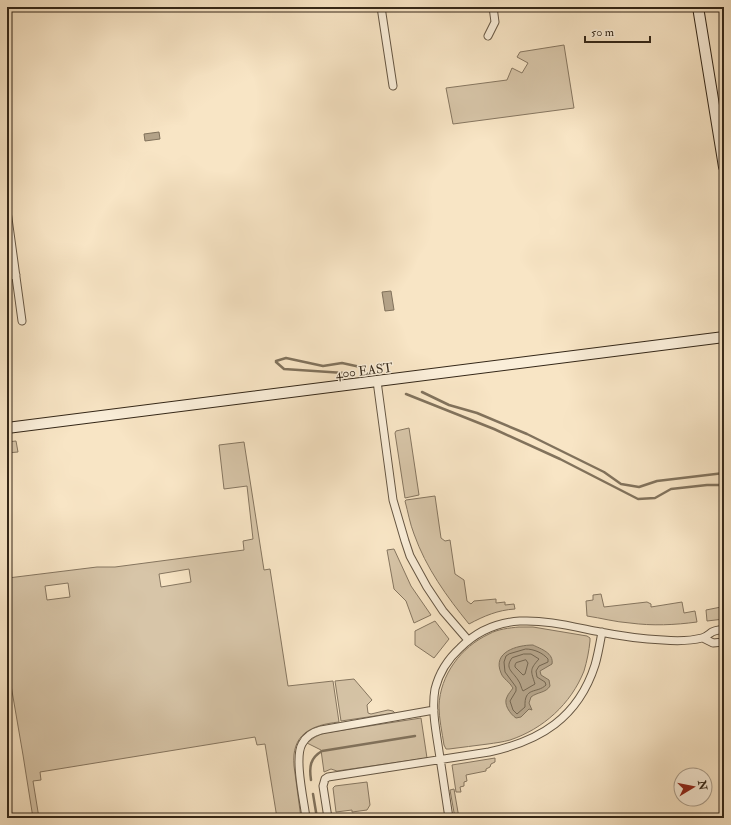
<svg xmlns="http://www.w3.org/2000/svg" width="731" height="825" font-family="'IM FELL Double Pica',serif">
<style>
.green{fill:#d7c5a8;stroke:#867660;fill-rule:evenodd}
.water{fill:#b5a48a;stroke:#81725c}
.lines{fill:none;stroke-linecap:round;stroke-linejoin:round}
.shore{stroke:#746651;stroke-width:1}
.stream{stroke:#81725c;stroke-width:2.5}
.street-casing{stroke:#655643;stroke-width:9}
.secondary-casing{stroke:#342718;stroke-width:12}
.street{stroke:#faeed9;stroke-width:7}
.secondary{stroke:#faeed9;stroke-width:10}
.labels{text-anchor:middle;stroke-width:3;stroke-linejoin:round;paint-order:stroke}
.street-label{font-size:13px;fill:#342718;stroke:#faeed9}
</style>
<rect width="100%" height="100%" fill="#f8e5c5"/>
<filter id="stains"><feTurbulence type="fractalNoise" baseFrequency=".005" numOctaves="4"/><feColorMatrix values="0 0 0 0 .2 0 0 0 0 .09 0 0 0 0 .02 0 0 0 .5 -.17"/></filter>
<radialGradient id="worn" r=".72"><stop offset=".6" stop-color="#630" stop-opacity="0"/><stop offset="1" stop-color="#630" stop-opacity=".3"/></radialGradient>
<path class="green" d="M564,45L574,108L453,124L446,88L507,80L512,68L522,73L528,63L517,57L520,52Z
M409,428L419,495L405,498L395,433L396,431Z
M16,441L18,452L7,453V442Z
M244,442L264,570L270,569L288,686L333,681L339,722C311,725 291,734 294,766L301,818H277L265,744L257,745L255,737L40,772L41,780L33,781L39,818H33L23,755L7,662V571L8,578L97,567H115L244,550L243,541L253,539L247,486L224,489L219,445ZM189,569L191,582L161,587L159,574ZM68,583L70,597L47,600L45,586Z
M435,496L441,538L445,541L450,540L455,574L464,580L467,601L471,604L474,601L496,599V603L505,602V605L514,604L515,609C498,610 484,616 469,624C447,597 426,568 414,534C410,524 408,512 405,501L406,500Z
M394,549L411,586L431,615L414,623L406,601L394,589L387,550Z
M601,594L604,607L647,602L651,604V607L682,602L684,613L695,611L697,622C675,625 652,626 630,623C615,622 601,618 587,616L586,601L593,600V595Z
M721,607V610L724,609V619L707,621L706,610Z
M435,621L449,639L434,658L415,645V631Z
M519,627H533L587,636L590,638V641C589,651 587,661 584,671C571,704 543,729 510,740C503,742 495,743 488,744C475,746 462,747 449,749H446L444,745C442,732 439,719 439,706C440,675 461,647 489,634C498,629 509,628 519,627Z
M354,679L372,700L367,705L368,713L371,714L388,710L393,711L395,713L341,721L335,681Z
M421,718L427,758L337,771L331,769L324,772L321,750L307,743L315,737L324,733Z
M495,758V762L491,764L490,767L486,769V771L466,775L467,781L464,782V786L460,787L461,792H456L452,765Z
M367,782L370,805L367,810L352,812V810L336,812L333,788L335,786Z
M454,789L459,818H455L450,790Z"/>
<path class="water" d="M159,132L160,139L145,141L144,134Z
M391,291L394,310L385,311L382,292Z
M533,645C541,649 554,653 552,664L540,671L541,675L549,680L550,686C546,693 537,692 531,697L529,703L532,710L529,709L521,717L516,718C510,714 503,704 507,697C508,694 511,691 513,688C510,682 503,679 501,673C492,652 517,645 533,645Z"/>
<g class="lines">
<path class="shore" d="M526,649C534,649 543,653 548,659V662L539,666L536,671L537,677L545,682L546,685C537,694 524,686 525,707L517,714L513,710L510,701L516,691V687L505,672L504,662L506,656L509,654Z
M524,654H531L539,659C529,670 531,671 535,684L523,691C521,688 521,684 518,680C513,672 504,668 512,658Z
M526,660L528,663L525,674L523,675L515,667V665L516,663Z"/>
<path class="stream" d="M276,361L286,358L323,366L342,363L365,368
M276,362L284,369L344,373
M422,392L449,405L477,413L527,434L604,472L621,484L639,487L657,481L724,473
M406,394L494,429L560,459L638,499L655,498L671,489L707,485H724
M311,780C309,767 310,758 322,751L415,736
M313,794L317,818"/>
<g class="street-casing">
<path id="street" d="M381,7L393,86
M488,36L495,22L493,7
M7,211L22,321
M7,276L16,275
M377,381L393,500L405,541L410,556L427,587L443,611L468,640
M703,638L713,643L724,642
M306,818C304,801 294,758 302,744C306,736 313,732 321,730L434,710
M328,818L323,786L325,779L328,777L489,752C540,741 578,718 595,665C598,655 600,643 602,632
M449,818C446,798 443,778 440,758C437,736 431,711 435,689C439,673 448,659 460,648C501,607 549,622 600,632C620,636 642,639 663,640C675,641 690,641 702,638C706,637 709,634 712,632C716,630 720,630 724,629"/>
</g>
<g class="secondary-casing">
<path id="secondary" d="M698,7L724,167
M7,428L724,337"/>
</g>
<use href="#street" class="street"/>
<use href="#secondary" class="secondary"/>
</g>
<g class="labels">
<g class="street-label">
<text transform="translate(364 370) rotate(-7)" y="5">400 EAST</text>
</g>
</g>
<rect width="731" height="825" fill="none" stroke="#f8e5c5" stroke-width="24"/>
<rect x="8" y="8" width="715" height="809" fill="none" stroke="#342718" stroke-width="2"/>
<rect x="12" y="12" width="707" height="801" fill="none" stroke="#342718"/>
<g transform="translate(693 787) rotate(80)"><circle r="19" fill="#faeed9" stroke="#ab9e8c"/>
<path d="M0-3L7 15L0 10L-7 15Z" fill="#8f2418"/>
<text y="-6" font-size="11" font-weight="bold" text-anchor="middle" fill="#342718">N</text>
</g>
<path d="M585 36v6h65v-6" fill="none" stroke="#342718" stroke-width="2"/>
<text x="591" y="36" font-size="12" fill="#342718" stroke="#faeed9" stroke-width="3" paint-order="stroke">50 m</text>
<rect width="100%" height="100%" filter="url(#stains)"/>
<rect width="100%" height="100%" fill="url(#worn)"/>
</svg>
